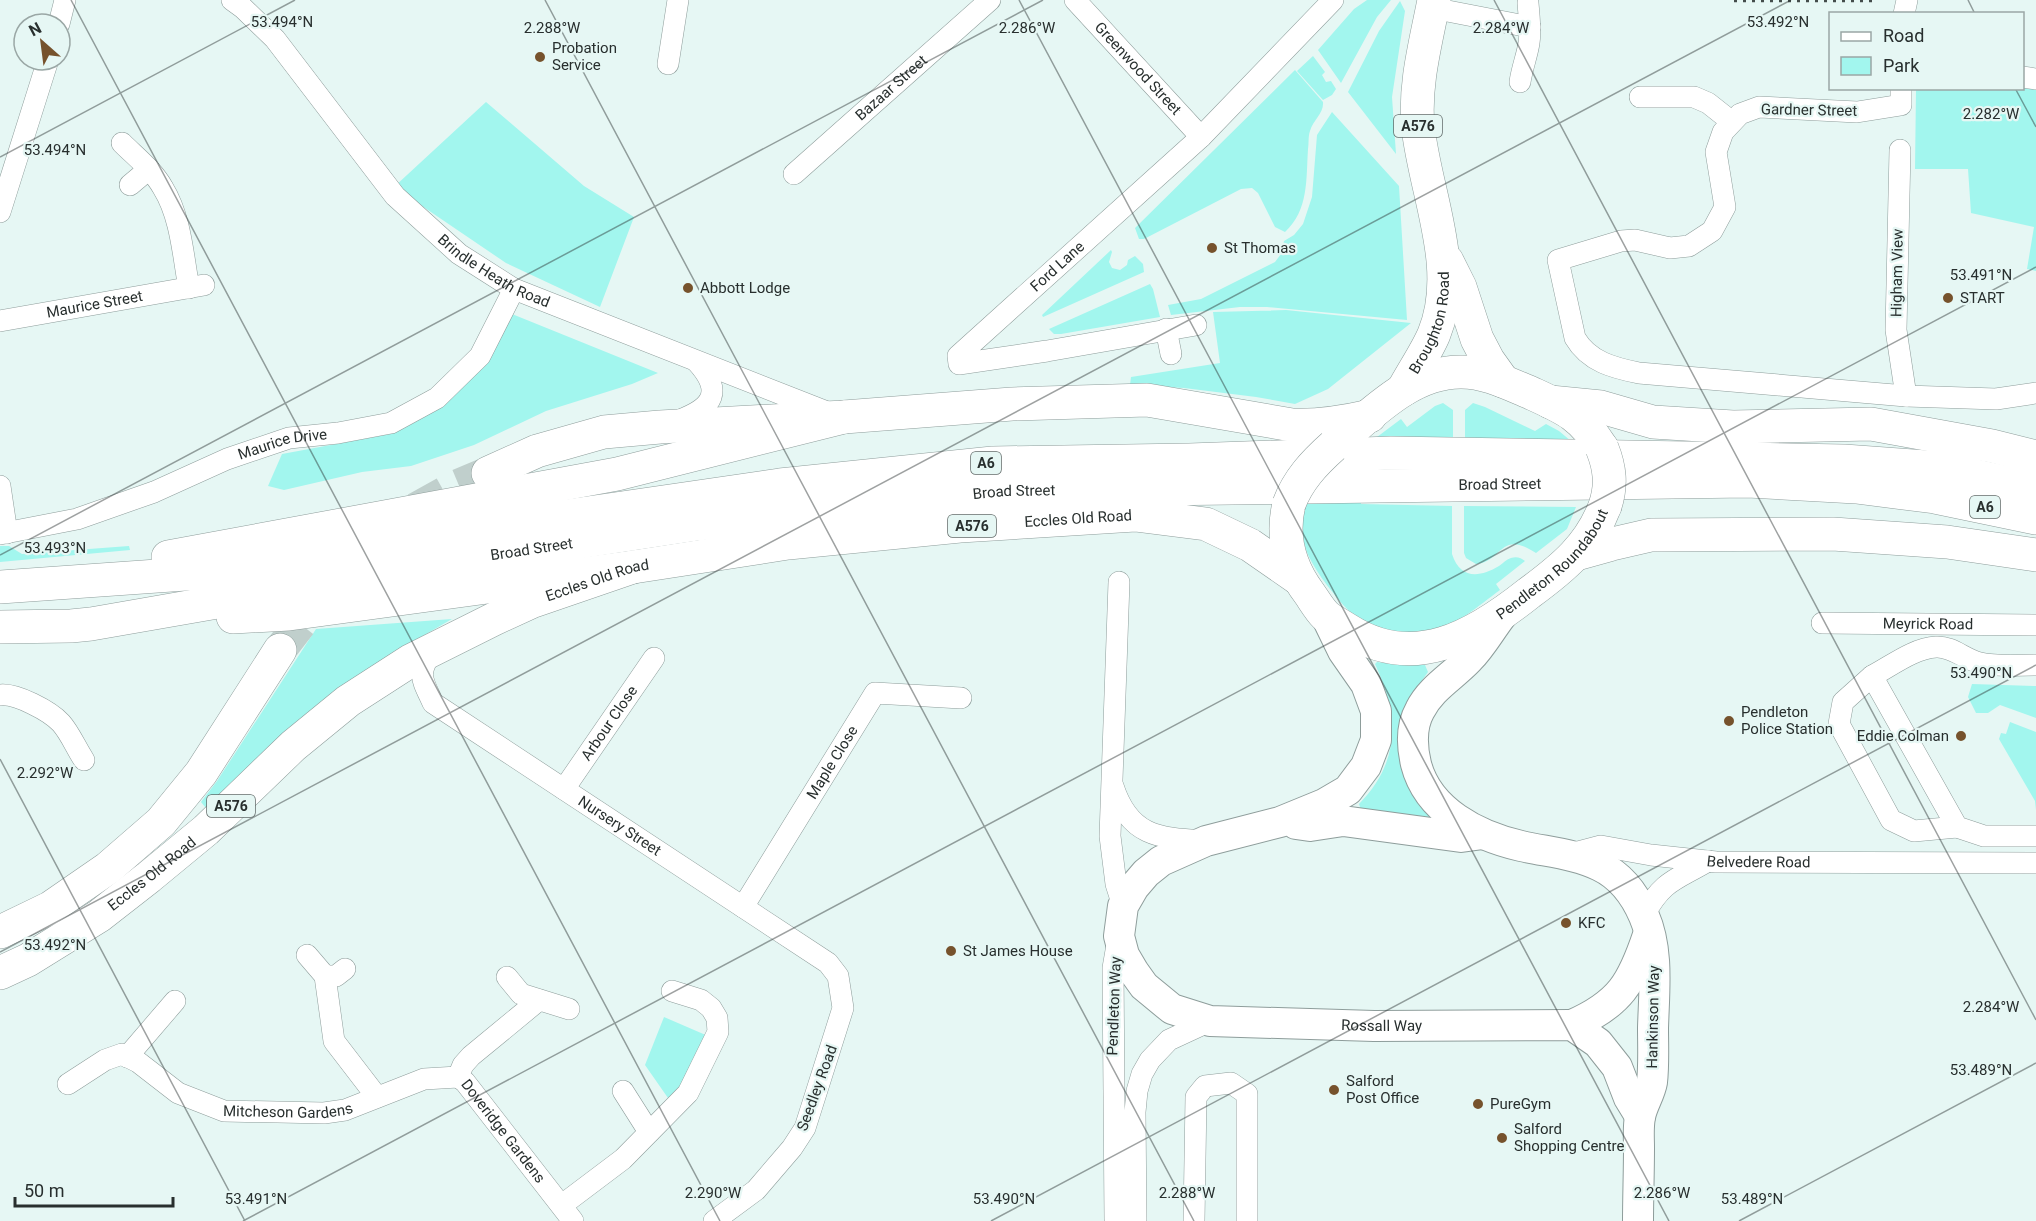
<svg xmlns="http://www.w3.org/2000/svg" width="2036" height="1221" font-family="Roboto,sans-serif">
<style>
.green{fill:#a2f6ee}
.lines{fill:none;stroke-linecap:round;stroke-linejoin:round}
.primary-tunnel{stroke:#c0cfcc;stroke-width:33;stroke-dasharray:33 16;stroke-linecap:butt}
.street-casing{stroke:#8e9d9b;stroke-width:22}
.secondary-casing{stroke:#8e9d9b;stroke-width:32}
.primary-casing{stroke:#8e9d9b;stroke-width:34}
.highway-casing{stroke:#8e9d9b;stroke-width:34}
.street{stroke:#fff;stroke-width:21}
.secondary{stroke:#fff;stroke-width:30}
.primary{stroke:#fff;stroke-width:33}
.highway{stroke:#fff;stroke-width:33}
.rail{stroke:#434c4b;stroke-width:4.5;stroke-dasharray:3 6;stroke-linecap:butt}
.highway-bridge-casing{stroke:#8e9d9b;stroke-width:34;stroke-linecap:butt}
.highway-bridge{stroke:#fff;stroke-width:33}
.ticks{fill:none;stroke:#282f2e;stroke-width:1.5;stroke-opacity:0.45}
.poi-dot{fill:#76522c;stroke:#e6f7f4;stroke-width:2}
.labels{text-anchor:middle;stroke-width:4.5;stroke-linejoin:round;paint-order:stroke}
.shield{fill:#e6f7f4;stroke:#616b69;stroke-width:1.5}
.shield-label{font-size:14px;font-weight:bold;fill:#282f2e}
.poi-label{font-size:15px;fill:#282f2e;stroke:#e6f7f4;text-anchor:start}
.street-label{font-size:15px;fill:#282f2e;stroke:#e6f7f4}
.ticks-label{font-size:15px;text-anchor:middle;fill:#282f2e;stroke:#e6f7f4;stroke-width:4.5;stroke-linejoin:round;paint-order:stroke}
</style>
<rect width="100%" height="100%" fill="#e6f7f4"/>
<path class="green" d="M1367,0H1391L1377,17L1341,83L1318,50L1354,9Z
M1400,1L1405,11L1392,97L1396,154L1348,92L1379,31Z
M1313,56L1325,72L1322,75L1326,82L1331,81L1336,89L1332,95L1323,100L1297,71Z
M1295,70L1323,102C1324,113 1313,120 1310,131C1308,136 1309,144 1308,149C1306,179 1309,210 1285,232L1275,227L1258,193L1252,188L1241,189L1144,239H1139L1135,228Z
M2023,83L2036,86V271L2027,269L2034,227L1971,213L1968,169H1915L1916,89L2022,88Z
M486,102L584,186L634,217L600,307L506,263L394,187Z
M1332,112L1399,186L1407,320L1267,307H1240L1171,315L1168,305L1201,299L1275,262L1281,254L1284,241L1294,235L1303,224L1312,197L1317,135Z
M1111,250L1112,252L1109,262L1112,268L1120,270L1127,265L1128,260L1135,256L1143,264L1144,272L1043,317L1042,315Z
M1150,284L1153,289L1160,317L1061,334H1054L1049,329Z
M1286,310L1411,323L1328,389L1295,404L1256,397L1184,388L1130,385L1131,377L1220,363L1213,312Z
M512,314L658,373L632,384L546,411L474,445L411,466L362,472L284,490L268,486L282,454L390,434Z
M1443,403L1453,410V446L1377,437L1401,419L1407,427L1435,406Z
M1473,403L1485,407L1535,431L1546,424L1559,431L1571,441L1465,446V410Z
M1364,447L1361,504L1452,506V554C1460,579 1479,578 1499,566C1503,563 1507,559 1511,558C1517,556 1521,558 1525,561L1496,584L1500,590C1478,606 1457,626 1429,631C1405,635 1380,631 1359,618C1347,611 1338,599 1330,589C1310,563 1292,535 1308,501C1313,491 1352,458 1364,447Z
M1464,506L1576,507L1567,529L1536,553C1499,529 1504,561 1476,564L1466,558L1464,553Z
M0,546H9L22,554L129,546L130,550L0,562Z
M452,619L383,659L339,689L206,808L201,802L217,781L316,629Z
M1377,662L1401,665H1425L1428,672L1411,696L1440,822L1361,810L1359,804C1401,761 1399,716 1375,664Z
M1972,684L2036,686V718L2000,705L1988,713H1976L1968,697Z
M2010,722L2036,732V810L2035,801L1999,739L2001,733L2006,734Z
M664,1017L708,1036L682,1085L668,1098L645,1065Z"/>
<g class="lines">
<path class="primary-tunnel" d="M416,509L457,486L488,473
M280,650L323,594"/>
<g class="street-casing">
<g id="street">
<path id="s1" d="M232,0L243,8L275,39L395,196L459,254L514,289L827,412"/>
<path id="s2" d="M1075,0L1201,137"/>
<path d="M1432,8L1530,27"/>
<path d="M1904,14L1907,0"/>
<path d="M59,24L65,0"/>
<path d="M668,64L678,0"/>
<path d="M2022,77L2036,79"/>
<path d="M1520,82C1522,68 1527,56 1529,43C1531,30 1529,16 1528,3"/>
<path d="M1901,88V105L1857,112L1759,107L1740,114L1723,132L1716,152L1725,207L1712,231L1689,246L1670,248L1635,240L1621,241L1558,260L1575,338C1589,362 1614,368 1639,373L1906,396L1996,399L2036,393"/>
<path d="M1640,97H1694L1708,103L1732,122"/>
<path d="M122,143C136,157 153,170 163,188C181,217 183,256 189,288"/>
<path d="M1900,150L1896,330L1906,396"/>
<path id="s3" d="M794,174L990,0"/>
<path d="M130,185L149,169"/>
<path d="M0,212L48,60"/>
<path id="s4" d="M0,321L204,285"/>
<path id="s5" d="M1196,325L1047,351L959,364L958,356L1201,137L1333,0"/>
<path d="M1166,329L1171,354"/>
<path d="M680,420C714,407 723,391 697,362"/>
<path d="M0,486L7,533"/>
<path id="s6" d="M0,534L77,519L154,492L227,459L289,438L338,433L391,423L437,398L480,356L514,289"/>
<path d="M1119,582L1110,836L1116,884L1123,906"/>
<path id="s7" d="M1822,623L2036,625"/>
<path id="s8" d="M433,649C417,675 421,677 433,703L828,963L838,976L843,1008L805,1128L792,1148L756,1190L714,1221"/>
<path d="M2036,665C2018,665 1997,667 1980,663C1964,659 1952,646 1936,647C1914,648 1891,666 1872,676L1957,827L1984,836H2036"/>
<path d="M1872,676L1843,702L1839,724L1891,820L1914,831L1957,827"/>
<path d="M0,695C16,693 50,711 61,723C70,733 76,748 84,760"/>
<path d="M1113,786C1129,836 1158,838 1203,841"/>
<path id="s9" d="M564,789L654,658"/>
<path id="s10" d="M1567,855L1601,846L1651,855L1716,862L2036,863"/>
<path id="s11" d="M743,907L875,693L961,698"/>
<path d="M1644,915C1663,880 1676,880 1708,861"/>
<path d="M1118,939L1113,968L1115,1219L1136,1220L1135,1112L1137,1091L1142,1074L1150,1060L1169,1040L1210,1021"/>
<path d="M307,955L325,976L334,1041L377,1097"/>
<path d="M325,976H336L345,969"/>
<path d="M507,977L521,994L569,1009"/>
<path id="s12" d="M539,1000L471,1056L463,1065L458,1077L465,1082L573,1221"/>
<path d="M127,1057L175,1001"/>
<path id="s13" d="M68,1084L105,1060L122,1054L138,1062L178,1093L224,1111L324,1113L345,1110L424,1079L458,1077"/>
<path d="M623,1091L649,1132"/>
<path d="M562,1205L623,1159L688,1093L718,1032L717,1018L711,1008L701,1000L672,991"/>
<path d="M1194,1221L1196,1097L1205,1086L1231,1083L1247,1094V1221"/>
</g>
</g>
<g class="secondary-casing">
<g id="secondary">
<path d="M1502,615C1491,629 1482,646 1469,659C1452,677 1431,688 1420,710C1411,726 1412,747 1416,764C1428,811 1477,836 1521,846C1547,852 1576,854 1600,866C1621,876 1635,895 1644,916C1659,950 1654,991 1653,1028C1653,1046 1654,1065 1652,1082C1650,1094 1642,1105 1640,1117C1638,1127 1639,1138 1639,1148C1639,1173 1638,1197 1638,1221"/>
<path id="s14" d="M1326,616L1343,651L1366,684L1376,711V740L1366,766L1348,790L1324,804L1280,822L1206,841L1161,861L1146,873L1134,887L1123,906L1119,936L1124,955L1134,972L1144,986L1172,1009L1210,1021L1374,1026L1572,1025L1598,1043L1617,1067L1629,1098L1640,1116"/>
<path d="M1296,824L1310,826L1343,821L1461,837L1483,834"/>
<path d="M1572,1025C1620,1004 1632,983 1648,935"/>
</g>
</g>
<g class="primary-casing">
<g id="primary">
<path d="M488,473L537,451L604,432L660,427L844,417L1012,404L1147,400L1292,425C1319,426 1344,422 1370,416"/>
<path d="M0,932L50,908L108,868L161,822L201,773L280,650"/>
<path id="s15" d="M0,973L28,960L99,916L149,877L206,830L293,746L348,701L410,661L494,619L531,602L633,567L788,543L960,526L1135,515L1206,524L1250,545L1299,579"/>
</g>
</g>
<g class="highway-casing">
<g id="highway">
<path d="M1447,261L1460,287L1477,339L1488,360L1503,381"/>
<path id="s16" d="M1403,390C1412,373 1427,351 1434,334C1461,268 1425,193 1418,127C1414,84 1426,42 1434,0"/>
<path d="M1550,402L1601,407L1653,422L1733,427L1871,424L1992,446L2036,457"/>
<path d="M1333,446C1370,416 1410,371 1462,372C1486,372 1509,384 1531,393C1566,409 1581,415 1602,448"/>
<path id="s17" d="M1289,504C1281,537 1289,566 1309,593C1314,600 1319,609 1325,615C1331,621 1341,625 1348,630C1414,672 1475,636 1529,593C1563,568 1590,546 1605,506"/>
<path d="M1576,554L1612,544L1651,535L1833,534L1947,542L2036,555"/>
<path d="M168,557L617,474L844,417"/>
<path d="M0,587L200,573L445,534L780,485L993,463L1189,460L1391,453L1747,459L1844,461L1940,468L2036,489"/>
<path d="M233,617L289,614L633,567"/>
<path id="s18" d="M0,627L71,626L91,624L454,561L697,524L1004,491L1748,481L1856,487L1935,497L2036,518"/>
</g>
</g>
<use href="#street" class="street"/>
<use href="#secondary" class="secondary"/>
<use href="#primary" class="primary"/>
<use href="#highway" class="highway"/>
<path class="rail" d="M1734,0H1878"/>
<g class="highway-bridge-casing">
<path id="highway-bridge" d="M1602,448C1610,468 1612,485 1605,506
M1289,504C1298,480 1314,463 1333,446"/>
</g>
<use href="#highway-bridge" class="highway-bridge"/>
</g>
<path class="ticks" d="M71,0L720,1221M545,0L1194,1221M1019,0L1669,1221M1494,0L2036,1020M1968,0L1975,14M2015,88L2036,127M0,157L295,0M0,555L1043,0M0,759L245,1221M0,952L1791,0M243,1221L2036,267M991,1221L2036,665M1739,1221L2036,1063"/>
<g class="poi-dot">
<circle cx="540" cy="57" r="6"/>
<circle cx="1212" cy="248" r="6"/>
<circle cx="688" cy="288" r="6"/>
<circle cx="1948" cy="298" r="6"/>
<circle cx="1729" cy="721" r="6"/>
<circle cx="1961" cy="736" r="6"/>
<circle cx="1566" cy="923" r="6"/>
<circle cx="951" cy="951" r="6"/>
<circle cx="1334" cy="1090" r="6"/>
<circle cx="1478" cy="1104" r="6"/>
<circle cx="1502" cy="1138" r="6"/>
</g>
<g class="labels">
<g class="shield">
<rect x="1394" y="115" width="48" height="22" rx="4.5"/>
<rect x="971" y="452" width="30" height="22" rx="4.5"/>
<rect x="1970" y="496" width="30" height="22" rx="4.5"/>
<rect x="948" y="515" width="48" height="22" rx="4.5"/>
<rect x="207" y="795" width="48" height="22" rx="4.5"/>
</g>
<g class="shield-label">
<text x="1418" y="131">A576</text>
<text x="986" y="468">A6</text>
<text x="1985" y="512">A6</text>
<text x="972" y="531">A576</text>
<text x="231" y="811">A576</text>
</g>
<g class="poi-label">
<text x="552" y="53">Probation<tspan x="552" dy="17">Service</tspan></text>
<text x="1224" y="253">St Thomas</text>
<text x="700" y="293">Abbott Lodge</text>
<text x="1960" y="303">START</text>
<text x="1741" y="717">Pendleton<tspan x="1741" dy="17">Police Station</tspan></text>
<text x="1949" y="741" text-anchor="end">Eddie Colman</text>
<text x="1578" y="928">KFC</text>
<text x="963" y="956">St James House</text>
<text x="1346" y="1086">Salford<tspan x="1346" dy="17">Post Office</tspan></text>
<text x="1490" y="1109">PureGym</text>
<text x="1514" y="1134">Salford<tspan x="1514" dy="17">Shopping Centre</tspan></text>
</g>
<g class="street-label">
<text dy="5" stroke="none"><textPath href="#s2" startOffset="93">Greenwood Street</textPath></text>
<text dy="5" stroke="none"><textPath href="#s3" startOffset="130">Bazaar Street</textPath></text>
<text transform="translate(1809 110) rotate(1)" y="5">Gardner Street</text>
<text dy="5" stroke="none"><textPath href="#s5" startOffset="382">Ford Lane</textPath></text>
<text dy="5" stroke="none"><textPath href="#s1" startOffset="381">Brindle Heath Road</textPath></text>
<text transform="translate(1897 273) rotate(-89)" y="5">Higham View</text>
<text dy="5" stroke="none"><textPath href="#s4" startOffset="96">Maurice Street</textPath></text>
<text dy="5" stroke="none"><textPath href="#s16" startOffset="74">Broughton Road</textPath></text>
<text dy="5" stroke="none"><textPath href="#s6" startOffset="298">Maurice Drive</textPath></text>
<text dy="5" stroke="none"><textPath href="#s18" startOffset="1510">Broad Street</textPath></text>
<text dy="5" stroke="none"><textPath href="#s18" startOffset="1024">Broad Street</textPath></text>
<text dy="5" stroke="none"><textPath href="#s15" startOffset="1208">Eccles Old Road</textPath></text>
<text dy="5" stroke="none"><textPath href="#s18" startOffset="538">Broad Street</textPath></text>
<text dy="5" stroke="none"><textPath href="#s17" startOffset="386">Pendleton Roundabout</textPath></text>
<text dy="5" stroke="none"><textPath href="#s15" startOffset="722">Eccles Old Road</textPath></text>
<text dy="5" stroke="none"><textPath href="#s7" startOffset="106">Meyrick Road</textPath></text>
<text dy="5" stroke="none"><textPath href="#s9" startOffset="80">Arbour Close</textPath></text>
<text dy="5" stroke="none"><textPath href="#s11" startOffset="170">Maple Close</textPath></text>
<text dy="5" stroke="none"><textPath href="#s8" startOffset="282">Nursery Street</textPath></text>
<text dy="5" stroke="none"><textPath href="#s10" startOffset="194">Belvedere Road</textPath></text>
<text dy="5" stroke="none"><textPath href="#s15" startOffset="182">Eccles Old Road</textPath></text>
<text transform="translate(1114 1006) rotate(-88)" y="5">Pendleton Way</text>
<text transform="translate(1653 1017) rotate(-89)" y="5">Hankinson Way</text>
<text dy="5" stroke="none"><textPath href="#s14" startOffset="790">Rossall Way</textPath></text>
<text transform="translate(817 1088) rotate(-70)" y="5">Seedley Road</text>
<text dy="5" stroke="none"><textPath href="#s13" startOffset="244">Mitcheson Gardens</textPath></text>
<text dy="5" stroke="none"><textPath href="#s12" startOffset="184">Doveridge Gardens</textPath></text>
</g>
</g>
<g class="ticks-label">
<text x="282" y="27">53.494°N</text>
<text x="1778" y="27">53.492°N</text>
<text x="552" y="33">2.288°W</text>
<text x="1027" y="33">2.286°W</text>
<text x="1501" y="33">2.284°W</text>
<text x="1991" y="119">2.282°W</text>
<text x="55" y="155">53.494°N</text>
<text x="1981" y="280">53.491°N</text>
<text x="55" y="553">53.493°N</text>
<text x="1981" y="678">53.490°N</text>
<text x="45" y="778">2.292°W</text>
<text x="55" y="950">53.492°N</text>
<text x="1991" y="1012">2.284°W</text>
<text x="1981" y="1075">53.489°N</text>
<text x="713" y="1198">2.290°W</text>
<text x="1187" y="1198">2.288°W</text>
<text x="1662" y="1198">2.286°W</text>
<text x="256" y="1204">53.491°N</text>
<text x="1004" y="1204">53.490°N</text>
<text x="1752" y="1204">53.489°N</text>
</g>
<rect x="1829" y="12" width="195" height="78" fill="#e6f7f4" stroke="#9aa7a5" stroke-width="1.5"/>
<rect x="1841" y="32" width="30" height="9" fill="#ffffff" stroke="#9aa7a5" stroke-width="1.5"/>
<text x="1883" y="42" font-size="18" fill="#282f2e">Road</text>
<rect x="1841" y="57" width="30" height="18" fill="#a2f6ee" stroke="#9aa7a5" stroke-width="1.5"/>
<text x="1883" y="72" font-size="18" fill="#282f2e">Park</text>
<g transform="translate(42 42) rotate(332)"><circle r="28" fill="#e6f7f4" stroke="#9aa7a5" stroke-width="1.5"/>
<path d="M0-4.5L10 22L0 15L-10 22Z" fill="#76522c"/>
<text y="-9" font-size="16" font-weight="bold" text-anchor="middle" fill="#282f2e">N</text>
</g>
<path d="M15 1197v9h158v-9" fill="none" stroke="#282f2e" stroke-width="3"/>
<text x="24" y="1197" font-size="18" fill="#282f2e" stroke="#e6f7f4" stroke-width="4.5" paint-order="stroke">50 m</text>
</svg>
